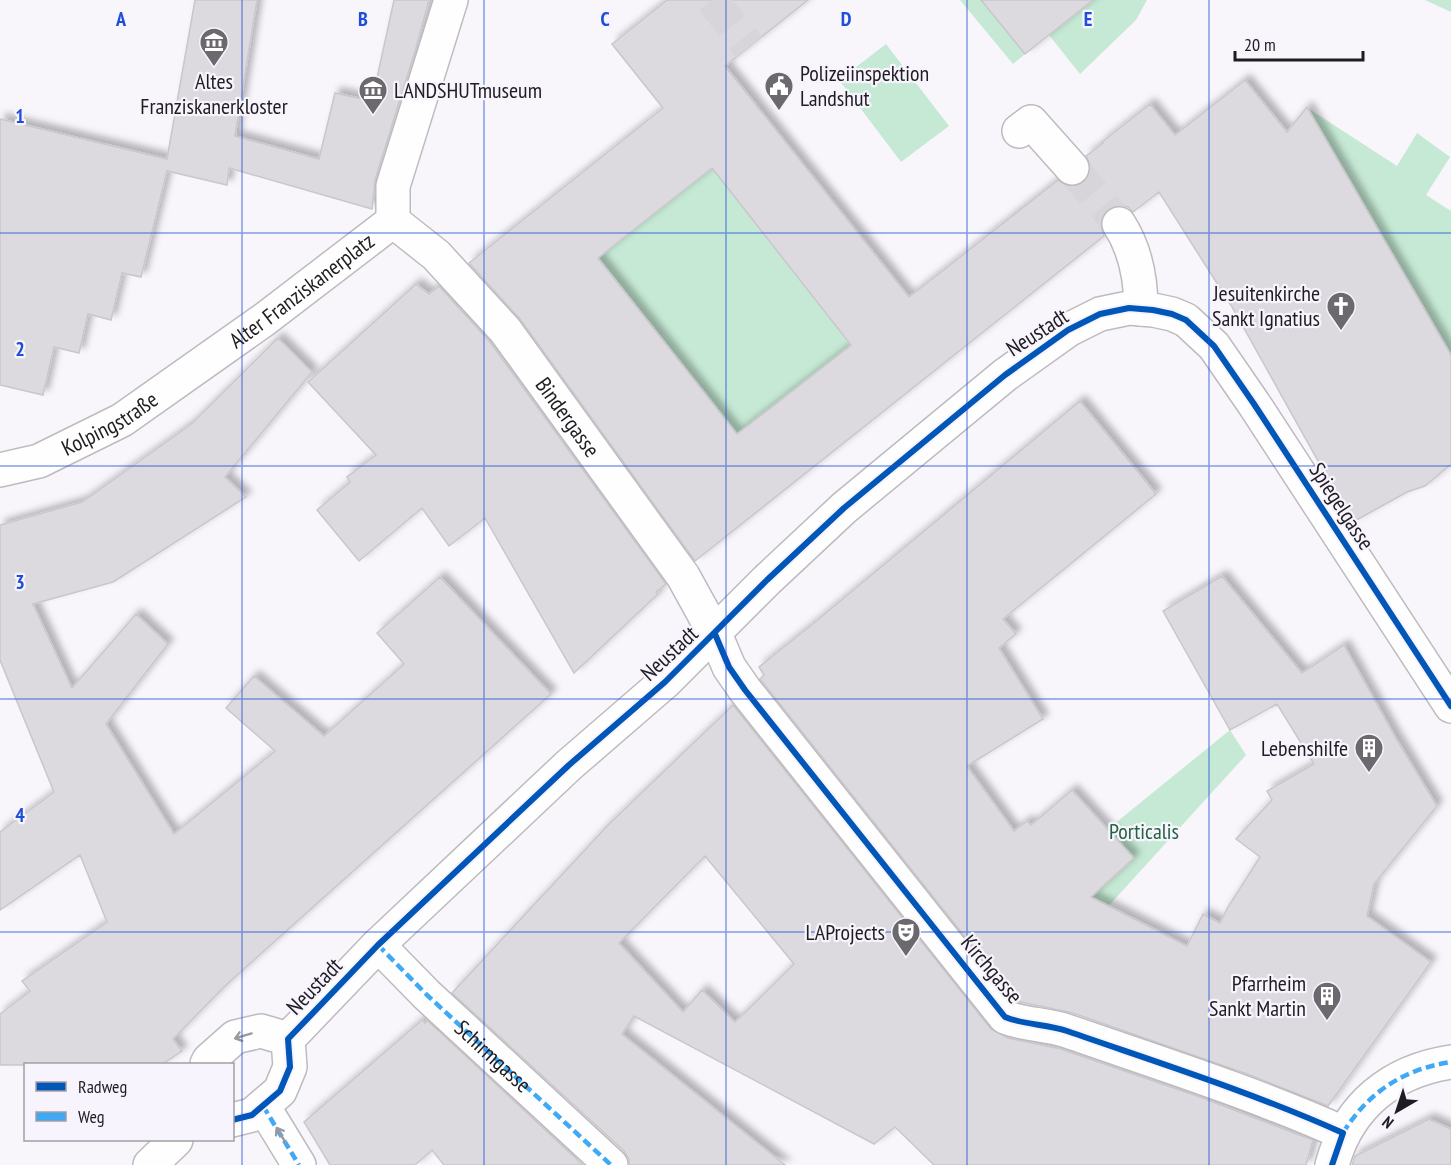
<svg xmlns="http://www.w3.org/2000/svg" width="1451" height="1165" font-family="'PT Sans Narrow',sans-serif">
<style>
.green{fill:#c5e9d4}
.building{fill:#dcdade;stroke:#c9c7cb;stroke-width:1.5;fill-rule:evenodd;filter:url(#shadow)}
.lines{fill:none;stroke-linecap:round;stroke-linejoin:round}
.minor-tunnel{stroke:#d7d5da;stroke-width:33;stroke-dasharray:33 16;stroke-linecap:butt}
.minor-casing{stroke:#bdbbbf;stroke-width:36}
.minor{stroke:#fefefe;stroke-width:33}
.quiet{stroke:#3fa9f5;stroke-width:4.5;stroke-dasharray:9 4.5;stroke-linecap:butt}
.cycleway-casing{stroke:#f8f4fd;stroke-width:10}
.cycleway{stroke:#0057b8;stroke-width:6}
.oneway{stroke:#9a999b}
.grid{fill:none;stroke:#1d4ed8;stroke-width:1.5;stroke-opacity:0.55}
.labels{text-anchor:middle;stroke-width:4.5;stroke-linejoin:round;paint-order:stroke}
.poi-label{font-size:22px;fill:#1f1d21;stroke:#f8f4fd;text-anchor:end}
.street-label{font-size:22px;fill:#1f1d21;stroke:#f8f4fd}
.park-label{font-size:22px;fill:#246340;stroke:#f8f4fd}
.grid-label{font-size:20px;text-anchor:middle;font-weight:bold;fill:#1d4ed8;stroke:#f8f4fd;stroke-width:4.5;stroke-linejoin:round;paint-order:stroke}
</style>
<defs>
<filter id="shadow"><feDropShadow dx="5.5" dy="-5.5" stdDeviation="3" flood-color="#0004"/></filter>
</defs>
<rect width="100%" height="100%" fill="#f8f6fb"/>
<path class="green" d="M960,0H981L1025,54L1013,64Z
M1093,0H1147L1136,20L1080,74L1049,35Z
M1425,0H1451V12Z
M886,44L949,126L901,162L839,80Z
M1306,107L1397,166L1417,133L1450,157L1426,195L1451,211V355Z
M712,168L851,345L737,434L598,258Z
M1230,730L1246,755L1104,911L1091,897L1134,858L1108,829Z"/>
<path class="building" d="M195,0H257L235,136L319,159L335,93L372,101L394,0H429L416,48L375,180L372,209L229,168L227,185L167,171L141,277L122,273L111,320L88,314L79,353L54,347L43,395L0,385V119L167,159Z
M667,0H808L725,66L909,297L1058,180L1067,186H1075L1084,182L1090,173V165L1086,156L1103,143L1102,142L1150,104L1175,135L1245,80L1287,132L1307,107L1451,355V464L1425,486L1407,492L1353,522L1341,502L1232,307L1159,192L1133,212L1128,207L1119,205L1109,208L1102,215L1100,224L1104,236L695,561L520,319L469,263L663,108L612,44ZM712,168L851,345L737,434L598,258Z
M981,0H1093L1025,54Z
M416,284L429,294L439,286L490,342L666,584L656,592L658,594L574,673L485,518L449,546L422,508L359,561L317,510L350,482L347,477L376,455L308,382Z
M278,338L312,372L225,477L246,497L113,582L33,604L72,688L136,614L168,644L106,724L174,834L275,751L226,708L254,676L324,736L404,664L377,633L440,577L551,694L225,986L173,1039L182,1051L161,1065H0V1014L30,991L22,981L107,922L80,855L0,910V832L54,792L0,660V525L82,502L190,425Z
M1080,401L1156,494L1003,619L1016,634L999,648L1043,719L967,766L1014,831L1027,821L1031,825L1072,790L1134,858L1091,897L1187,946L1203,914L1220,923L1228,907L1260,857L1236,839L1272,800L1267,791L1314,764L1277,704L1230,730L1163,611L1222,576L1302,673L1344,645L1397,740L1437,806L1374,884L1367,916L1431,962L1328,1106L1247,1074L1073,1013L1016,1001L760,679L764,675L759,667L815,622Z
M733,705L991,1029L1008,1038L1061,1049L1200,1097L1302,1136L1313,1140L1306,1165H934L895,1127L874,1144L634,1016L622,1034L785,1165H629V1159L624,1151L452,993L608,825ZM705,856L794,964L735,1022L702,990L683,1012L619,943Z
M422,1020L425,1023L427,1020L583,1165H444L432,1150L415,1165H330L304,1122Z
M1429,1119L1451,1129V1165H1352L1355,1156Z"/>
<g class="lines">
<path class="minor-tunnel" d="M712,0L749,47
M1072,168L1119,224"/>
<g class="minor-casing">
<g id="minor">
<path d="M1019,131L1031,122L1072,168"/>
<path id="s1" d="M393,221L436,255L505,330L683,576L715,634L729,667L745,690L1005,1017C1024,1025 1047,1024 1067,1031C1159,1063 1254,1093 1343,1133"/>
<path d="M393,221V186L451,0"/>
<path d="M1119,224C1136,250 1141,278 1141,309"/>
<path id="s2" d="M0,470L39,461L122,420L265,319L393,221"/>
<path d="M378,945L427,995L611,1165"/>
<path d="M207,1064L209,1060L235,1037L261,1031L288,1039"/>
<path d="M263,1106L299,1165"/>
<path d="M232,1120L252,1115L280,1091L290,1067L288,1039L378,945L569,765L665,682L767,580L844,508L1005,375L1068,330L1100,314L1129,308L1153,310L1172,314L1186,320L1214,346L1254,404L1451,706"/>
<path d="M150,1165L176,1140"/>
<path d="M1332,1165C1348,1106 1391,1071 1451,1062"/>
</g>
</g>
<use href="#minor" class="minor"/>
<g class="quiet">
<path id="s3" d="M378,945L427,995L611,1165"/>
<path d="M263,1106L299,1165"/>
<path d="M1343,1133C1368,1092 1404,1069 1451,1062"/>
</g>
<g class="cycleway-casing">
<path id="cycleway" d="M715,634L729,667L745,690L1005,1017C1024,1025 1047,1024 1067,1031C1159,1063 1254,1093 1343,1133L1332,1165
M232,1120L252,1115L280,1091L290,1067L288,1039L378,945L569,765L665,682L767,580L844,508L1005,375L1068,330L1100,314L1129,308L1153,310L1172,314L1186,320L1214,346L1254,404L1451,706"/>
</g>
<use href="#cycleway" class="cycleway"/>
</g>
<defs><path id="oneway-shaft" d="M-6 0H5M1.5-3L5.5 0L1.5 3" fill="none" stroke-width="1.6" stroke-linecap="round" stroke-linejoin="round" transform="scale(1.5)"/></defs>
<g class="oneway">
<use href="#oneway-shaft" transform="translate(243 1036) rotate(163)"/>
<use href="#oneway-shaft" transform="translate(281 1135) rotate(-121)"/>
</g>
<path class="grid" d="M242,0V1165M484,0V1165M726,0V1165M967,0V1165M1209,0V1165M0,233H1451M0,466H1451M0,699H1451M0,932H1451"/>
<defs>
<g id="museum-pin" transform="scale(1.5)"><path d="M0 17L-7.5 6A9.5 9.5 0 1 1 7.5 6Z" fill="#6b696d" stroke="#f8f4fd"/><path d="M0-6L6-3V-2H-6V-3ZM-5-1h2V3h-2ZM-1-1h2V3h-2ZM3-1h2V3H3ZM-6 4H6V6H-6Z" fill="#fff"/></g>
<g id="civic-pin" transform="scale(1.5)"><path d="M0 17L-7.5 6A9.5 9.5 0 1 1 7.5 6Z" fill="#6b696d" stroke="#f8f4fd"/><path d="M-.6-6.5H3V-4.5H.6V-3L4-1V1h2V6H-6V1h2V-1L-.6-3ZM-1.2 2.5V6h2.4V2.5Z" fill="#fff"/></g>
<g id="church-pin" transform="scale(1.5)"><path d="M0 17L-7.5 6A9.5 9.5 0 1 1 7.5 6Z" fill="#6b696d" stroke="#f8f4fd"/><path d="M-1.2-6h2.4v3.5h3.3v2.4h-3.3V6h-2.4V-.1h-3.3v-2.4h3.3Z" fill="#fff"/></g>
<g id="building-pin" transform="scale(1.5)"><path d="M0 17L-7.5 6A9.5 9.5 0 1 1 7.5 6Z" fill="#6b696d" stroke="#f8f4fd"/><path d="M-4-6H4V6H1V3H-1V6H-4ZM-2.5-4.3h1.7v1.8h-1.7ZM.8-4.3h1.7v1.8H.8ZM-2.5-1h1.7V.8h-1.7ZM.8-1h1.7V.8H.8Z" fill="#fff"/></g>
<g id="theatre-pin" transform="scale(1.5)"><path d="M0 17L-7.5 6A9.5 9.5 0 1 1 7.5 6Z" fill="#6b696d" stroke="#f8f4fd"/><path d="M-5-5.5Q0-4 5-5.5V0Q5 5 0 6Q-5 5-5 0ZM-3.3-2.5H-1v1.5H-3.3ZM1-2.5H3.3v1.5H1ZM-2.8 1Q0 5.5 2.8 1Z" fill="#fff"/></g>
</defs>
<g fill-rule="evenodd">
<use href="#museum-pin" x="214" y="42"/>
<use href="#civic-pin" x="779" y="86"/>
<use href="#museum-pin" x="373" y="90"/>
<use href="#church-pin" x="1341" y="306"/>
<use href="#building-pin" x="1369" y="748"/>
<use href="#theatre-pin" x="906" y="932"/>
<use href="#building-pin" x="1327" y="996"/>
</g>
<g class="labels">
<g class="poi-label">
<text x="800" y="81" text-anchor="start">Polizeiinspektion<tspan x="800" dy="25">Landshut</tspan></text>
<text x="214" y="89" text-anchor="middle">Altes<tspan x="214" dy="25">Franziskanerkloster</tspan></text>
<text x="394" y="98" text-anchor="start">LANDSHUTmuseum</text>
<text x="1320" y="301">Jesuitenkirche<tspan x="1320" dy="25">Sankt Ignatius</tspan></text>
<text x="1348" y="756">Lebenshilfe</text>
<text x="885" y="940">LAProjects</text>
<text x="1306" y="991">Pfarrheim<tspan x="1306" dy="25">Sankt Martin</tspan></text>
</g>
<g class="street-label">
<text dy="8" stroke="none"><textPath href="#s2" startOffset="354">Alter Franziskanerplatz</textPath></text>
<text transform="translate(1037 332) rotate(-33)" y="8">Neustadt</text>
<text dy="8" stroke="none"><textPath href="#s1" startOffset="264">Bindergasse</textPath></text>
<text dy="8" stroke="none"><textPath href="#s2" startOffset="120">Kolpingstraße</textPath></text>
<text transform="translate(1342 506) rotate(57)" y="8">Spiegelgasse</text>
<text transform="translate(669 653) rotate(-43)" y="8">Neustadt</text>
<text transform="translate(992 969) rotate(50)" y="8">Kirchgasse</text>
<text transform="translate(314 986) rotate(-46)" y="8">Neustadt</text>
<text dy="8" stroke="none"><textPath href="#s3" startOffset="160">Schirmgasse</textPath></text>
</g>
<g class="park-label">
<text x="1144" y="839">Porticalis</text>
</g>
</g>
<g class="grid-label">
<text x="121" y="26">A</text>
<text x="363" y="26">B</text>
<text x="605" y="26">C</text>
<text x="846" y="26">D</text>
<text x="1088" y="26">E</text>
<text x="20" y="123">1</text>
<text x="20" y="356">2</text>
<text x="20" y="589">3</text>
<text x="20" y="822">4</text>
</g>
<rect x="24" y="1063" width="210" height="78" fill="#f8f4fd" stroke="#a19ea5" stroke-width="1.5"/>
<rect x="36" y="1082" width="30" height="9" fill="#0057b8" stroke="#a19ea5" stroke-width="1.5"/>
<text x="78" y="1093" font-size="18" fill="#1f1d21">Radweg</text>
<rect x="36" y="1112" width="30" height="9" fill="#3fa9f5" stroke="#a19ea5" stroke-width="1.5"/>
<text x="78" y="1123" font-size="18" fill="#1f1d21">Weg</text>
<g transform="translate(1397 1111) rotate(219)" stroke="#f8f4fd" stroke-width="4.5" paint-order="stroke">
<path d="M0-4.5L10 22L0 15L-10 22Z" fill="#1f1d21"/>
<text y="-9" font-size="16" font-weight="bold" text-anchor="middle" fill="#1f1d21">N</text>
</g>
<path d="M1235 51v9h128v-9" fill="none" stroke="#1f1d21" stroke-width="3"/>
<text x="1244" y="51" font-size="18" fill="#1f1d21" stroke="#f8f4fd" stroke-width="4.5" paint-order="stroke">20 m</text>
</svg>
